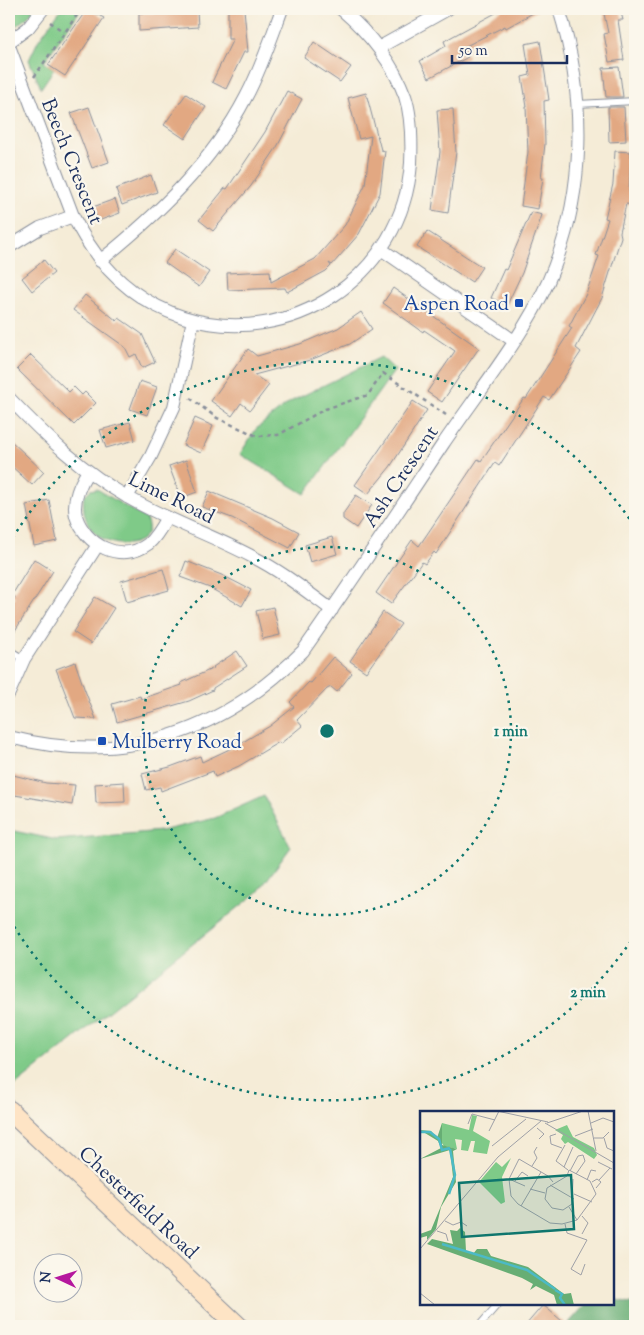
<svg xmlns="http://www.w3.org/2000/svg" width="644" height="1335" font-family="'Sorts Mill Goudy',serif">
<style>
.green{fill:#7fca88;stroke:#4d7c73}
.forest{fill:#67ae74;stroke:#416e69}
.building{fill:#e2a882}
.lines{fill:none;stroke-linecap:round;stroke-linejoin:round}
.service-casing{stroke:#888e9a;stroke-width:8}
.minor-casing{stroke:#888e9a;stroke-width:14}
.secondary-casing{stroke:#888e9a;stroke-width:21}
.path{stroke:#888e9a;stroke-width:2.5;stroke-dasharray:4 4;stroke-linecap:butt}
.service{stroke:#fff;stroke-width:6}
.minor{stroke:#fff;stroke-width:12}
.secondary{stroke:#fee4c5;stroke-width:19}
.ring{fill:none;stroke:#0f766e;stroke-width:2.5;stroke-dasharray:2.5 5}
.transit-dot{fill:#1a4fb4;stroke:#fbf7ec;stroke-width:2}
.labels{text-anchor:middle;stroke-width:4.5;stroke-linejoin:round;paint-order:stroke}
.street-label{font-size:20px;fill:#1b2f5e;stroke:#fbf7ec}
.transit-label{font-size:20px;fill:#164399;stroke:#fbf7ec;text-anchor:end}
.inset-river{fill:none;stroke:#4cbac6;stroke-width:2.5}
.inset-road{fill:none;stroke:#9ea0a7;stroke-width:1}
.view{fill:#0f766e;fill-opacity:0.15;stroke:#0f766e;stroke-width:2.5}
.inset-edge{fill:none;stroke:#1b2f5e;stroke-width:2.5}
.centre{fill:#0f766e;stroke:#fbf7ec;stroke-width:2.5}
.ring-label{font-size:15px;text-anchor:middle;font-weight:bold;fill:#0f766e;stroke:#fbf7ec;stroke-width:4.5;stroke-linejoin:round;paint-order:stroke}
</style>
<rect width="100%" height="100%" fill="#fbf7ec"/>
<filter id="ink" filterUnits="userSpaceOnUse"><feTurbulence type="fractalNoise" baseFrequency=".02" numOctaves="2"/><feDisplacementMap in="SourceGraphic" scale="10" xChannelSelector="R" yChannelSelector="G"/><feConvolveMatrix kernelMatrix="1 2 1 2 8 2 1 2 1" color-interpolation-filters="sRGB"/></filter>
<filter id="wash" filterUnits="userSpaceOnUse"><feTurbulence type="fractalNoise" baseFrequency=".0096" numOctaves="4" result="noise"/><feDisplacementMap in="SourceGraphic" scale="20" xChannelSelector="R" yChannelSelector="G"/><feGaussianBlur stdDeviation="1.12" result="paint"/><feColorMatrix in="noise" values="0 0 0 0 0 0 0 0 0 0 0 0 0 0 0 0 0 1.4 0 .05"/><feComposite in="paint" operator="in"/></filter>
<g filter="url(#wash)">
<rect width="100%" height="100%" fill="#f5ecd7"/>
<path class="green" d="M9,9H34L29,16L9,31Z
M61,9H81L44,62L54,69L41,88L29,60L38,41Z
M381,357L395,370L305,494L240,454L256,429L290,402Z
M97,489L146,519C163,554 76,558 84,496L90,490Z
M264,796L291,847L258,892L11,1089L9,1087V830L57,840L161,831L215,818Z"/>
<path class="forest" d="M613,1299L635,1304V1326H566L586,1304H613Z"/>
<g id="blocks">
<path class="building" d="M87,9L104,18L65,76L48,65Z
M228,9H244L248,52H244L226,89L212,82L233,39H228Z
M503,9H540L506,28L505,26L466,46L468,49L456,57L467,54L468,57L429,78L420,61L446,46L444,41Z
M603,9H620L623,20H618L624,60L609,62L604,34L608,33Z
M172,10H197L198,27L139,31V13H172Z
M540,41L549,100L544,101L545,144L541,178H543L538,209L521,206L528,152L526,107H527L522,77L530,75L525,44Z
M314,42L351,67L340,82L304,58Z
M619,67L623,97H606L603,68Z
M287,91L302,99L277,147L251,186L213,231L199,220L225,188L227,189L265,132Z
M366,93L381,150L385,151L380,193L359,234L332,265L329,263L331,266L326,271L287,292L285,288L228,290L227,273L270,271L271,282L315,259L345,225L365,185L371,136L359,139L348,98Z
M186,94L206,107L185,139L164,125Z
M89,107L109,162L92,168L71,113Z
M608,107H624L626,141L609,142Z
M453,109L456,152L448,213L432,210L440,152L437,110Z
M615,151L631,152L629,192L635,194L633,205L626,204L620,232L621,237L602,298L576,348L581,352L549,400L544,397L499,466L495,463L436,554L434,552L425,564L422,562L391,604L376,593L412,540L419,546L478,459L481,461L524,398L526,399L572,328L569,326L586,294L599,256L596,255L608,219L605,218L613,184Z
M151,175L157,192L122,205L116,189Z
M115,199L120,213L98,221L93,207Z
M531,212L542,215L522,273L507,305L491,298L504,269L506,270Z
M427,231L482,267L472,282L417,247Z
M175,249L209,272L199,287L165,263Z
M44,260L54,273L32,291L22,278Z
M393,288L479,348L442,402L427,392L455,351L424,330L423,332L383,303Z
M85,295L117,321L119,318L142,334L155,362L142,368L136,354L130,357L125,347L73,310Z
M361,312L372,329L350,344L310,360L254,375L269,385L250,410L241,403L232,416L211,401L248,349L257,356L300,344L338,328Z
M31,355L69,392L74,387L82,395L85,392L96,403L74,425L17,369Z
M140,381L157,387L147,415L130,409Z
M413,401L427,410L390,467L368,494L355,485Z
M195,418L213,426L201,453L183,445Z
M130,422L135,440L106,448L100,430Z
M9,439L44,472L32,485L9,464Z
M186,460L197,492L181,498L169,466Z
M209,491L273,518L299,532L290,548L232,518L202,507Z
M356,495L372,505L356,528L343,519V514Z
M49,500L57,541L34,546L26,505Z
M332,537L337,554L310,562L305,545Z
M34,559L53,571L9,640V607L15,597L12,595Z
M186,561L224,576L251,590L242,606L210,588L180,577Z
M163,569L169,590L127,602L121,581Z
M95,597L114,608L91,644L73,632Z
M273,607L280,635L263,639L256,611Z
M383,612L401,624L366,672L350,661Z
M237,651L247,666L213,688V690L189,701L117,722L112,704L140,696L141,699L182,685L181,683L214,668L213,667Z
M333,657L352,673L337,692L331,687L327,689L297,720L302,726L280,744L279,742L239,766L215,777L213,771L161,791L160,787L146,790L142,774L170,767L200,756L202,762L236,746L270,726L294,707L290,702L309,682L311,683Z
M75,662L84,688L96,719L75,718L56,669Z
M9,774L46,783L75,785L72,805L9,794Z
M124,782L125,802L96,803L95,784Z
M543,1305L568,1326H525Z"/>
</g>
</g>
<g filter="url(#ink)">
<use href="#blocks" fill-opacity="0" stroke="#888e9a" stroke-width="1"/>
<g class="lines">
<g class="service-casing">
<path id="service" d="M578,104L635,101
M9,650L24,659
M479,1326L498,1304"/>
</g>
<g class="minor-casing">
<path id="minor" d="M9,42L28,28L43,9
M9,46L73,216C96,264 131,300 183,317C290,351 403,276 411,163C412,141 412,117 405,96C392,61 369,33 341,9
M380,47L448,9
M9,247L40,228L73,216
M381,249L514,341
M100,261C157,215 212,163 246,97C261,69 271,39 282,9
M9,398C45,436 83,472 129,498C169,521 212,535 253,557C281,571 306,591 332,610
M88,471C80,484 72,500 76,516C85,545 121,564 148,544C156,537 161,528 166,519
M127,497L151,456L174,407L193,320
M9,693L24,659L97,546
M9,737C123,766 221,734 303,651C351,583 397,513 443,444C477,394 523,337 548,282C586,195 587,99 559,9"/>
</g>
<g class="secondary-casing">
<path id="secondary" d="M9,1110L238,1326"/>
</g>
<path class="path" d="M50,22L64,32
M34,77L81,9
M190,398L217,418L257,436L278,435L325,409L368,395L383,373L446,415"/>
<use href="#service" class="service"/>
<use href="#minor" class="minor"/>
<use href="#secondary" class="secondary"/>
</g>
</g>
<g class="ring">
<circle cx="327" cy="731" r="184"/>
<path d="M635 935A369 369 0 0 1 9 918M9 544A369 369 0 0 1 635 527"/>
</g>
<g class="transit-dot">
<rect x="514" y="298" width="10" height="10" rx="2.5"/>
<rect x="97" y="736" width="10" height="10" rx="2.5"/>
</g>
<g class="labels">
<g class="street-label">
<text transform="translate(73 161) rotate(68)" y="7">Beech Crescent</text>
<text transform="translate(400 476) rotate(-56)" y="7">Ash Crescent</text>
<text transform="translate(172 497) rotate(26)" y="7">Lime Road</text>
<text transform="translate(139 1202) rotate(43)" y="7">Chesterfield Road</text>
</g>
<g class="transit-label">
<text x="509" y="310">Aspen Road</text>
<text x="112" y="748" text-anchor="start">Mulberry Road</text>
</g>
</g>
<g transform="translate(420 1111)">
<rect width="194" height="194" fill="#f5ecd7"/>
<path d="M52,4L57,5L53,20L70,30L67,43L53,41L55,30H51L48,40L41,39L42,29L35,28L37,38L24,35L21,31L22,12L49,19ZM147,14L153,26L174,37L177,44L174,48L148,31L145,33L141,28L143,24L135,19ZM91,47L82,66L85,91L81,93L59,71L76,51L82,56Z" fill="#7fca88"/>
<path d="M22,12V34L37,38L33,40L36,71L21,96L16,118L7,129V125L0,127V123L11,119L33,66L30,39L0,48L21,37L18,30L0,19L11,20L17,27ZM40,117L45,121L46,140L53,143L57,138H67L71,145L108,156L144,183L151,182L154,194H137L134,184L116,175L110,179L113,173L102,167L7,133L12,128L33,133L30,119L37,120Z" fill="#67ae74"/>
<path class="inset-river" d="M0,21H10L19,28L22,39L30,37M29,83L35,64L30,38M22,133L107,159L135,178M135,179L142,183L140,187L145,194"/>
<path class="inset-road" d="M77,0L128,11M168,0L176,40M125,12L194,52M127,12L163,0M171,12L183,7L194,11M48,13L52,3L75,9M117,17L124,23L119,28M69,20L79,0M136,23L130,25L131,33L142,37M155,25L173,18M174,27H183L189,21M184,27L187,37L194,40M145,34L136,50L148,59M72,35L106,8M99,48L89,68L91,85L98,93L130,112L142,113L157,109L176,83L170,70L149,59L147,65M99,48L128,65L133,71M178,51L192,58M112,55L117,47L114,41L117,36M144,56L153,36M150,60L158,45L163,44L165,50L156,63M147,65L127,77L125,88L132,97L143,99L152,93L153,68M89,68L105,75M167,69L171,59L176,60M179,69L190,57M95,70L102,61L108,65M172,71L177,68L181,71L176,77M130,74L154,88M110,78L125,82M154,83L172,91M101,95L121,61M149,96L157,109M162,105L168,112L162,123M25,110L33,114L41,111L47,115M145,113L147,122L167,129L151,158L161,164L165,153M17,120L26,123L28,130M0,138L78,46L121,10M0,182L15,194"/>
<path class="view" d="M151,64L154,118L42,126L39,72Z"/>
<rect width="194" height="194" class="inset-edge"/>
</g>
<circle cx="327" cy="731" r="8" class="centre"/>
<g class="ring-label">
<text x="511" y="736">1 min</text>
<text x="588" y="997">2 min</text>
</g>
<rect width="644" height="1335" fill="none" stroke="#fbf7ec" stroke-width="30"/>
<g transform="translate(58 1278) rotate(274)"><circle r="24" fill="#fbf7ec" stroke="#a1a7b3"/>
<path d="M0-4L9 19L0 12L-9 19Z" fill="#b5179e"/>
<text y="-8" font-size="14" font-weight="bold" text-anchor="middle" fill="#1b2f5e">N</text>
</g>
<path d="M452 55v8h115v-8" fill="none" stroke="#1b2f5e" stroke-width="2.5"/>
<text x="459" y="55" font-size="15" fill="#1b2f5e" stroke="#fbf7ec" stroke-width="4" paint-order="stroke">50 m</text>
</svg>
